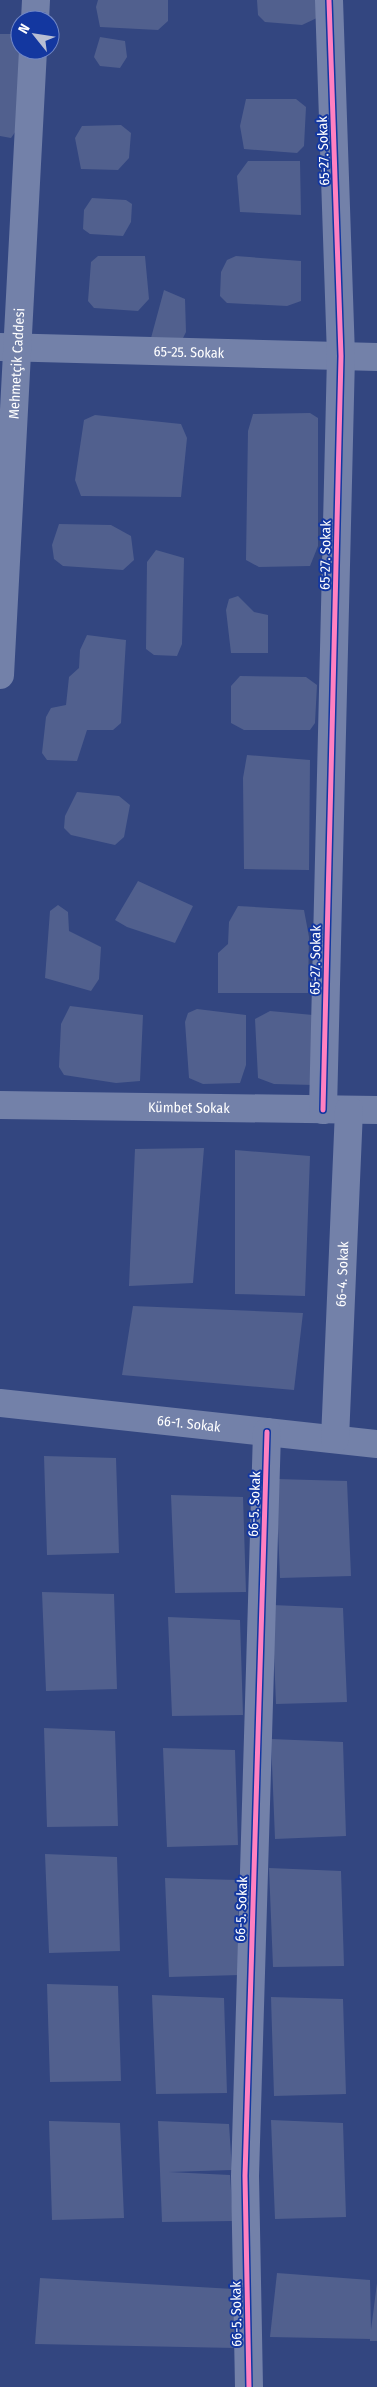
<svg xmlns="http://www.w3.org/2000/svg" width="377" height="2387" font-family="'Fira Sans Condensed',sans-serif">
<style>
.building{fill:#51608e}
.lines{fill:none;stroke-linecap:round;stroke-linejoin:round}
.minor{stroke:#7381a9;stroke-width:28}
.cycleway-casing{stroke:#1337a0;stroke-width:8}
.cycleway{stroke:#ff80c0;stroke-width:5}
.labels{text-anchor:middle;stroke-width:4;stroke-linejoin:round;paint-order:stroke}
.street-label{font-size:14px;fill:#fff;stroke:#1337a0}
</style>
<rect width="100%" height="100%" fill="#334680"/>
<path class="building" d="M98,0H168V21L158,30L100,27L96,7Z
M257,0H318L319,17L302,25L265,22L258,15Z
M0,34H11L20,40L18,128L11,138L0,136Z
M100,37L125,41L127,57L120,68L100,66L94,57Z
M246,99H296L306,107L304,146L297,153L244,149L240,126Z
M121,125L131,133L129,158L118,170L81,169L75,138L82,126Z
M248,161H300L301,215L240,212L237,176Z
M92,198L126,200L132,204L131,222L123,236L90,234L83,229L84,210Z
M98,256H145L149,299L138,311L94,308L88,301L91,262Z
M236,256L301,261V301L287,306L227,303L220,296L221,272L227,260Z
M164,290L185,299L186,332L182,340L151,338Z
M310,413L318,418V546L310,566L259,567L246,560L248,431L253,414Z
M95,415L181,424L187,438L181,497L81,496L75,480L84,420Z
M59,524L111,525L131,536L134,560L123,570L63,566L54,559L52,545Z
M156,550L184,558L182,644L177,656L154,655L146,649L147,562Z
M238,596L254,612L268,615V653H231L226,610L229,599Z
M87,635L126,640L121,723L113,730H87L77,761L47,760L42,753L46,717L51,708L66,705L69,677L79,668L80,650Z
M240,676L306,677L317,685L315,723L310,730H244L231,723V686Z
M247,755L310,760L309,870L244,869L243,778Z
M77,792L119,796L130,805L124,837L115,845L71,835L64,828L65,816Z
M138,881L193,906L175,943L127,927L115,920Z
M58,905L68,912L69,931L101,947L99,979L91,991L45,978L50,911Z
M238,906L304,910L309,937L308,993H218V953L228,944L229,922Z
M70,1006L143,1015L140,1081L116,1083L64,1075L59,1067L61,1024Z
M197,1009L246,1015V1065L240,1083L203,1084L189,1078L185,1022L188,1013Z
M270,1011L313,1015L314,1085L274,1084L258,1078L255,1019Z
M204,1148L193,1283L129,1286L135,1149Z
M235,1150L310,1156L305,1296L235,1294Z
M133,1306L303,1313L294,1390L122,1375Z
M44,1456L116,1458L119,1553L47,1555Z
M276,1479L347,1481L351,1576L280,1578Z
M171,1495L243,1497L246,1592L175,1593Z
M42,1592L114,1594L117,1689L46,1691Z
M272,1605L343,1608L347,1702L276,1704Z
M168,1617L240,1620L243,1715L172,1716Z
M44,1728L115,1731L118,1826L47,1827Z
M271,1739L343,1742L346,1836L275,1839Z
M163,1748L235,1750L238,1845L167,1847Z
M45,1854L117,1857L120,1951L49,1953Z
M269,1868L341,1871L344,1966L273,1967Z
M165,1878L237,1880L240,1975L169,1977Z
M47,1984L118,1986L121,2081L50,2082Z
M152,1995L224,1998L227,2093L156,2094Z
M271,1997L343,1999L346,2094L274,2096Z
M271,2120L343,2123L346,2217L275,2219Z
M49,2121L120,2123L124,2218L52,2220Z
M158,2121L229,2124L232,2170L169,2172L230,2175L233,2221L162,2222Z
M277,2273L370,2280L371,2330L377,2283V2341H370V2339L270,2337Z
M40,2278L234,2289L235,2348L35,2344Z"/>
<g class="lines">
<g class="minor">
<path d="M35,20L36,0"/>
<path id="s1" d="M0,347L377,357"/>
<path id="s2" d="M0,675L33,50"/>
<path id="s3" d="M0,1105L377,1110"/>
<path d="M323,1110L341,356L329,0"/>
<path id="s4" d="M0,1403L377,1444"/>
<path id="s5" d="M335,1439L349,1110"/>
<path d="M249,2387L245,2176L267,1432"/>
</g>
<g class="cycleway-casing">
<path id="cycleway" d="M323,1110L341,356L329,0
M249,2387L245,2176L267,1432"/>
</g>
<use href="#cycleway" class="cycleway"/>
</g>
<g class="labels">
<g class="street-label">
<text transform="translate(323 151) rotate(-92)" y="5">65-27. Sokak</text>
<text dy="5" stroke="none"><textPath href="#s1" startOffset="189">65-25. Sokak</textPath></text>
<text dy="5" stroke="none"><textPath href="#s2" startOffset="312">Mehmetçik Caddesi</textPath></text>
<text transform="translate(325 555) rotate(-89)" y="5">65-27. Sokak</text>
<text transform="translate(315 960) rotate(-89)" y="5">65-27. Sokak</text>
<text dy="5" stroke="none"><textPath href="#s3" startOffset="189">Kümbet Sokak</textPath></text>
<text dy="5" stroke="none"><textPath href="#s5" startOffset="165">66-4. Sokak</textPath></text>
<text dy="5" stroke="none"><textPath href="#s4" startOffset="190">66-1. Sokak</textPath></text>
<text transform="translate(254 1504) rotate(-88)" y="5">66-5. Sokak</text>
<text transform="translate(241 1909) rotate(-88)" y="5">66-5. Sokak</text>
<text transform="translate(236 2314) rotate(-91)" y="5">66-5. Sokak</text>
</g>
</g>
<g transform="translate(35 35) rotate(300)"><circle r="24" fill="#1337a0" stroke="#7187c6"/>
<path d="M0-4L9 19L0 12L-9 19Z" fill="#b8bed3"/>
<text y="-8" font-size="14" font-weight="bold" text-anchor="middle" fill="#ffffff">N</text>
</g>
</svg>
